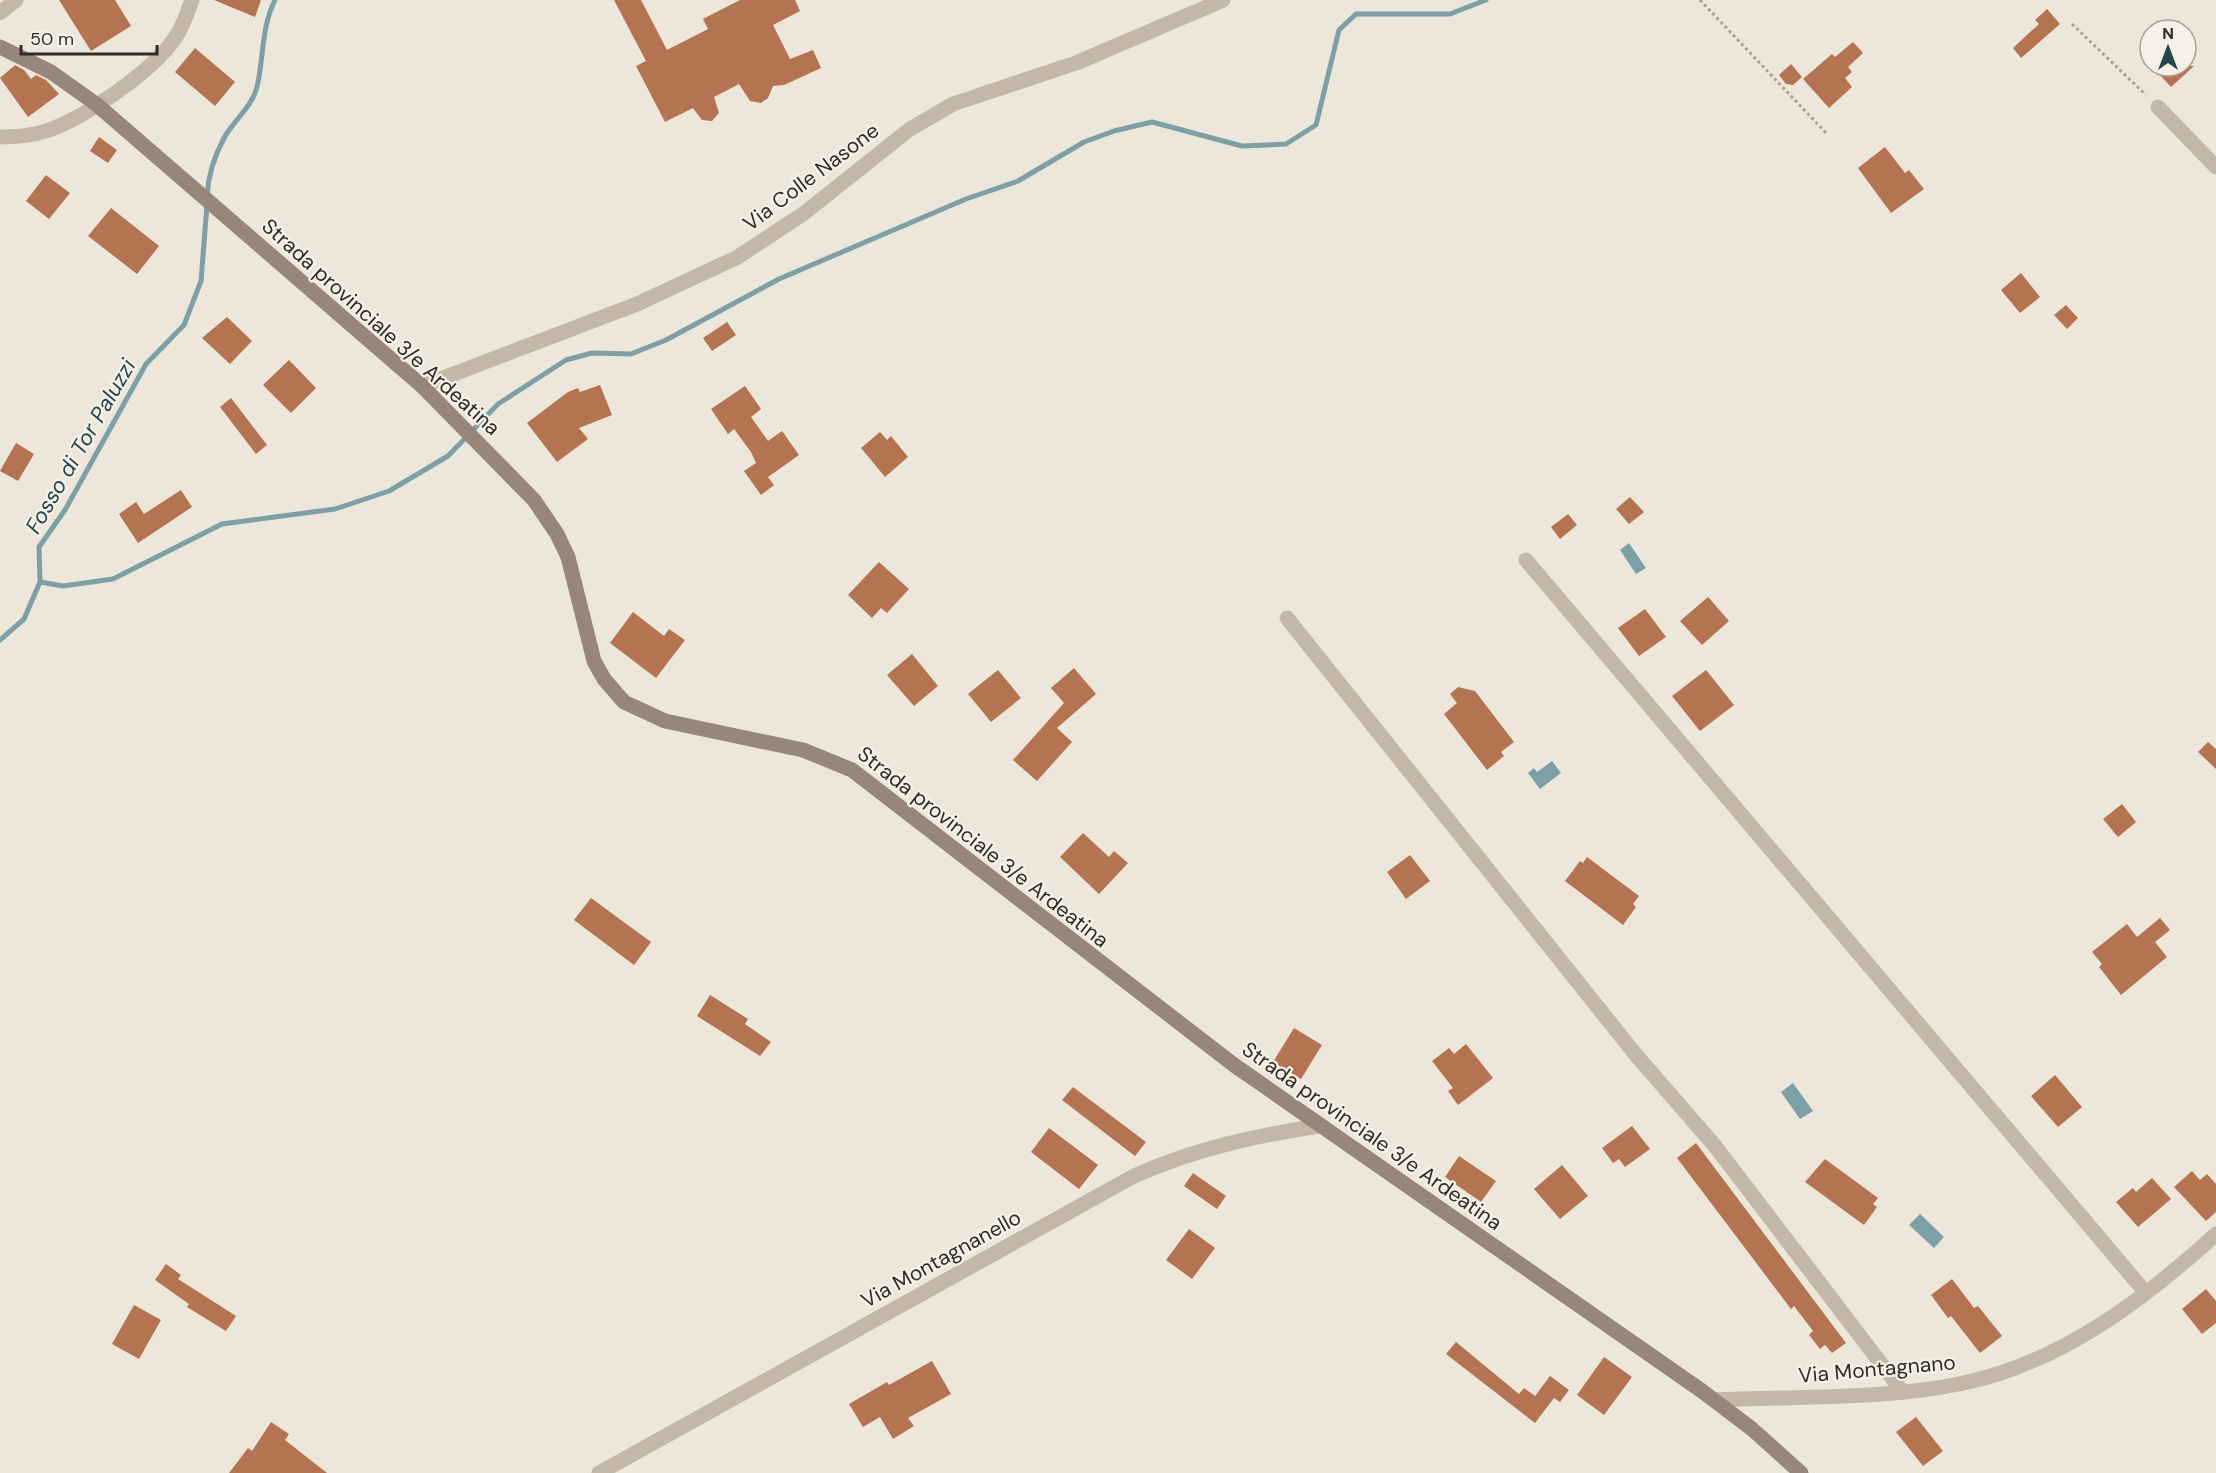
<svg xmlns="http://www.w3.org/2000/svg" width="2216" height="1473" font-family="'DM Sans',sans-serif">
<style>
.water{fill:#7da0a6}
.lines{fill:none;stroke-linecap:round;stroke-linejoin:round}
.stream{stroke:#7da0a6;stroke-width:5}
.building{fill:#b47351}
.path{stroke:#afa192;stroke-width:3;stroke-dasharray:3 3;stroke-linecap:butt}
.minor{stroke:#c3b7a8;stroke-width:15}
.secondary{stroke:#96877a;stroke-width:15}
.labels{text-anchor:middle;stroke-width:4.5;stroke-linejoin:round;paint-order:stroke}
.street-label{font-size:21px;fill:#312b27;stroke:#f6f0e6}
.water-label{font-size:22px;font-style:italic;fill:#23464d;stroke:#f6f0e6}
</style>
<rect width="100%" height="100%" fill="#ede6da"/>
<path class="water" d="M1629,543L1646,568L1636,574L1620,550Z
M1552,761L1561,773L1540,789L1528,773L1534,768L1537,772Z
M1793,1083L1813,1111L1800,1119L1781,1092Z
M1920,1214L1944,1237L1934,1248L1909,1225Z"/>
<g class="lines">
<path class="stream" d="M207,196C208,176 215,155 224,138C234,120 252,107 257,87C264,57 261,28 275,0
M40,582L63,586L113,579L222,524L335,509L389,491L448,456L498,404L566,360L592,353L631,354L666,340L779,279L966,199L1018,181L1084,142L1114,131L1152,122L1242,146L1286,144L1316,125L1339,30L1356,14H1450L1486,0
M0,640L24,619L40,582L39,547L65,510L146,364L184,325L201,281L207,205"/>
</g>
<path class="building" d="M59,0H115L131,26L91,51Z
M214,0H261L255,17Z
M614,0H641L667,50L708,29L703,19L740,0H795L800,11L773,25L790,59L813,50L821,68L784,85L773,86L768,98L761,103L750,101L739,84L714,97L719,113L712,121L702,120L693,108L665,122L636,66L646,61Z
M2047,9L2060,24L2021,58L2013,48L2039,24L2035,20Z
M1853,42L1863,53L1848,67L1852,72L1845,78L1852,87L1829,108L1803,79L1832,54L1835,57Z
M195,48L235,82L215,106L175,72Z
M1791,64L1802,77L1793,85L1786,84L1779,75Z
M15,65L24,70L31,79L36,75L46,80L59,94L28,117L0,78Z
M2168,66H2194L2171,87L2159,74Z
M99,137L117,150L108,163L90,151Z
M1885,147L1905,173L1909,170L1924,189L1891,213L1858,168Z
M46,175L70,193L49,219L26,201Z
M111,208L159,246L137,274L88,236Z
M2021,273L2040,297L2020,313L2001,290Z
M2066,305L2078,318L2067,329L2054,315Z
M227,317L252,341L230,364L202,338Z
M727,322L736,335L712,351L703,338Z
M289,360L316,388L291,413L263,385Z
M600,385L612,415L579,428L588,439L557,462L527,423L568,392L578,388L580,392Z
M745,386L761,409L751,417L768,441L782,431L799,455L768,477L774,485L761,495L744,471L756,463L751,452L734,429L728,434L711,409Z
M231,398L267,445L256,454L220,407Z
M880,432L887,440L891,436L908,457L885,477L861,448Z
M16,443L34,454L18,481L0,471Z
M181,490L192,507L138,543L119,514L136,502L144,514Z
M1630,497L1644,512L1629,524L1616,509Z
M1568,514L1577,525L1560,539L1551,527Z
M879,562L909,589L887,613L881,608L872,618L848,595Z
M1708,597L1729,621L1702,645L1680,621Z
M1645,609L1666,637L1639,656L1618,628Z
M633,612L664,636L669,629L685,640L656,678L610,643Z
M912,654L938,686L914,706L887,675Z
M1074,668L1096,694L1057,728L1072,742L1037,781L1013,760L1064,703L1051,688Z
M998,670L1021,698L991,722L968,694Z
M1706,670L1734,705L1700,731L1672,696Z
M1458,687L1475,691L1514,742L1501,752L1504,756L1487,770L1444,714L1457,703L1450,694Z
M2208,742L2216,749V769L2198,752Z
M2122,804L2136,822L2118,837L2103,819Z
M1083,833L1109,857L1114,851L1128,863L1099,894L1060,857Z
M1410,855L1430,881L1406,899L1387,872Z
M1587,857L1639,896L1633,904L1636,907L1623,925L1565,881L1580,861L1583,863Z
M591,898L651,942L634,965L574,920Z
M2160,918L2170,930L2155,942L2167,957L2121,995L2099,967L2102,964L2092,952L2127,924L2137,937Z
M710,995L748,1019L745,1024L771,1042L760,1056L697,1016Z
M1294,1028L1322,1045L1301,1079L1273,1062Z
M1466,1044L1493,1078L1458,1105L1448,1091L1453,1088L1432,1061L1449,1048L1454,1054Z
M2055,1075L2082,1107L2058,1127L2031,1096Z
M1073,1087L1146,1142L1135,1156L1062,1100Z
M1632,1126L1650,1149L1625,1167L1619,1159L1613,1163L1602,1148Z
M1049,1128L1098,1165L1079,1189L1031,1152Z
M1696,1143L1846,1343L1832,1353L1825,1345L1820,1349L1809,1335L1813,1331L1794,1306L1791,1309L1677,1158Z
M1459,1156L1496,1181L1481,1202L1445,1177Z
M1825,1159L1878,1198L1873,1204L1877,1207L1864,1225L1805,1182Z
M1562,1165L1588,1196L1560,1219L1534,1189Z
M2192,1171L2200,1180L2207,1174L2216,1184V1212L2206,1221L2174,1187Z
M1193,1173L1226,1196L1217,1209L1184,1186Z
M2152,1178L2171,1199L2138,1227L2116,1202L2133,1188L2136,1192Z
M1189,1229L1215,1248L1192,1279L1166,1260Z
M166,1264L181,1275L178,1279L236,1316L226,1331L187,1307L189,1304L155,1280Z
M1952,1279L1974,1308L1978,1306L2002,1336L1980,1353L1951,1316L1948,1318L1931,1295Z
M2206,1289L2216,1301V1323L2202,1334L2182,1309Z
M134,1305L161,1320L139,1359L112,1344Z
M1456,1342L1519,1394L1524,1388L1535,1396L1550,1376L1569,1390L1560,1402L1554,1398L1535,1423L1446,1354Z
M1604,1357L1632,1377L1604,1415L1577,1395Z
M932,1361L951,1394L908,1418L914,1426L893,1439L880,1417L863,1427L849,1404L887,1382L889,1385Z
M1916,1417L1943,1451L1923,1466L1896,1432Z
M271,1422L289,1434L285,1440L327,1473H229L248,1448L252,1451Z"/>
<g class="lines">
<path class="path" d="M1700,0L1828,135
M2072,24L2146,95"/>
<path class="minor" d="M0,13L16,0
M2158,107L2216,167
M0,137C15,137 31,136 46,131C83,119 153,71 175,38C183,27 187,13 192,0
M422,386L637,304L736,258L803,214L910,129L953,104L1076,63L1223,0
M1526,560L2146,1293
M1287,618L1636,1055L1715,1146L1902,1391
M1714,1400C1795,1396 1890,1400 1968,1382C2063,1361 2146,1298 2216,1234
M599,1473L1134,1176C1194,1149 1255,1136 1319,1126"/>
<path class="secondary" d="M0,47L51,72L96,104L422,386L534,500L557,534L568,557L594,661L604,679L624,702L665,721L803,750L852,770L1234,1065L1702,1391L1752,1429L1801,1473"/>
</g>
<g class="labels">
<g class="street-label">
<text transform="translate(811 177) rotate(-37)" y="7">Via Colle Nasone</text>
<text transform="translate(381 327) rotate(42)" y="7">Strada provinciale 3/e Ardeatina</text>
<text transform="translate(983 847) rotate(38)" y="7">Strada provinciale 3/e Ardeatina</text>
<text transform="translate(1372 1136) rotate(35)" y="7">Strada provinciale 3/e Ardeatina</text>
<text transform="translate(941 1259) rotate(-29)" y="7">Via Montagnanello</text>
<text transform="translate(1877 1369) rotate(-5)" y="7">Via Montagnano</text>
</g>
<g class="water-label">
<text transform="translate(80 446) rotate(-60)" y="8">Fosso di Tor Paluzzi</text>
</g>
</g>
<g transform="translate(2168 48)"><circle r="28" fill="#f6f0e6" stroke="#a7a19a" stroke-width="1.5"/>
<path d="M0-4.5L10 22L0 15L-10 22Z" fill="#23464d"/>
<text y="-9" font-size="16" font-weight="bold" text-anchor="middle" fill="#312b27">N</text>
</g>
<path d="M21 45v9h136v-9" fill="none" stroke="#312b27" stroke-width="3"/>
<text x="30" y="45" font-size="18" fill="#312b27" stroke="#f6f0e6" stroke-width="4.5" paint-order="stroke">50 m</text>
</svg>
